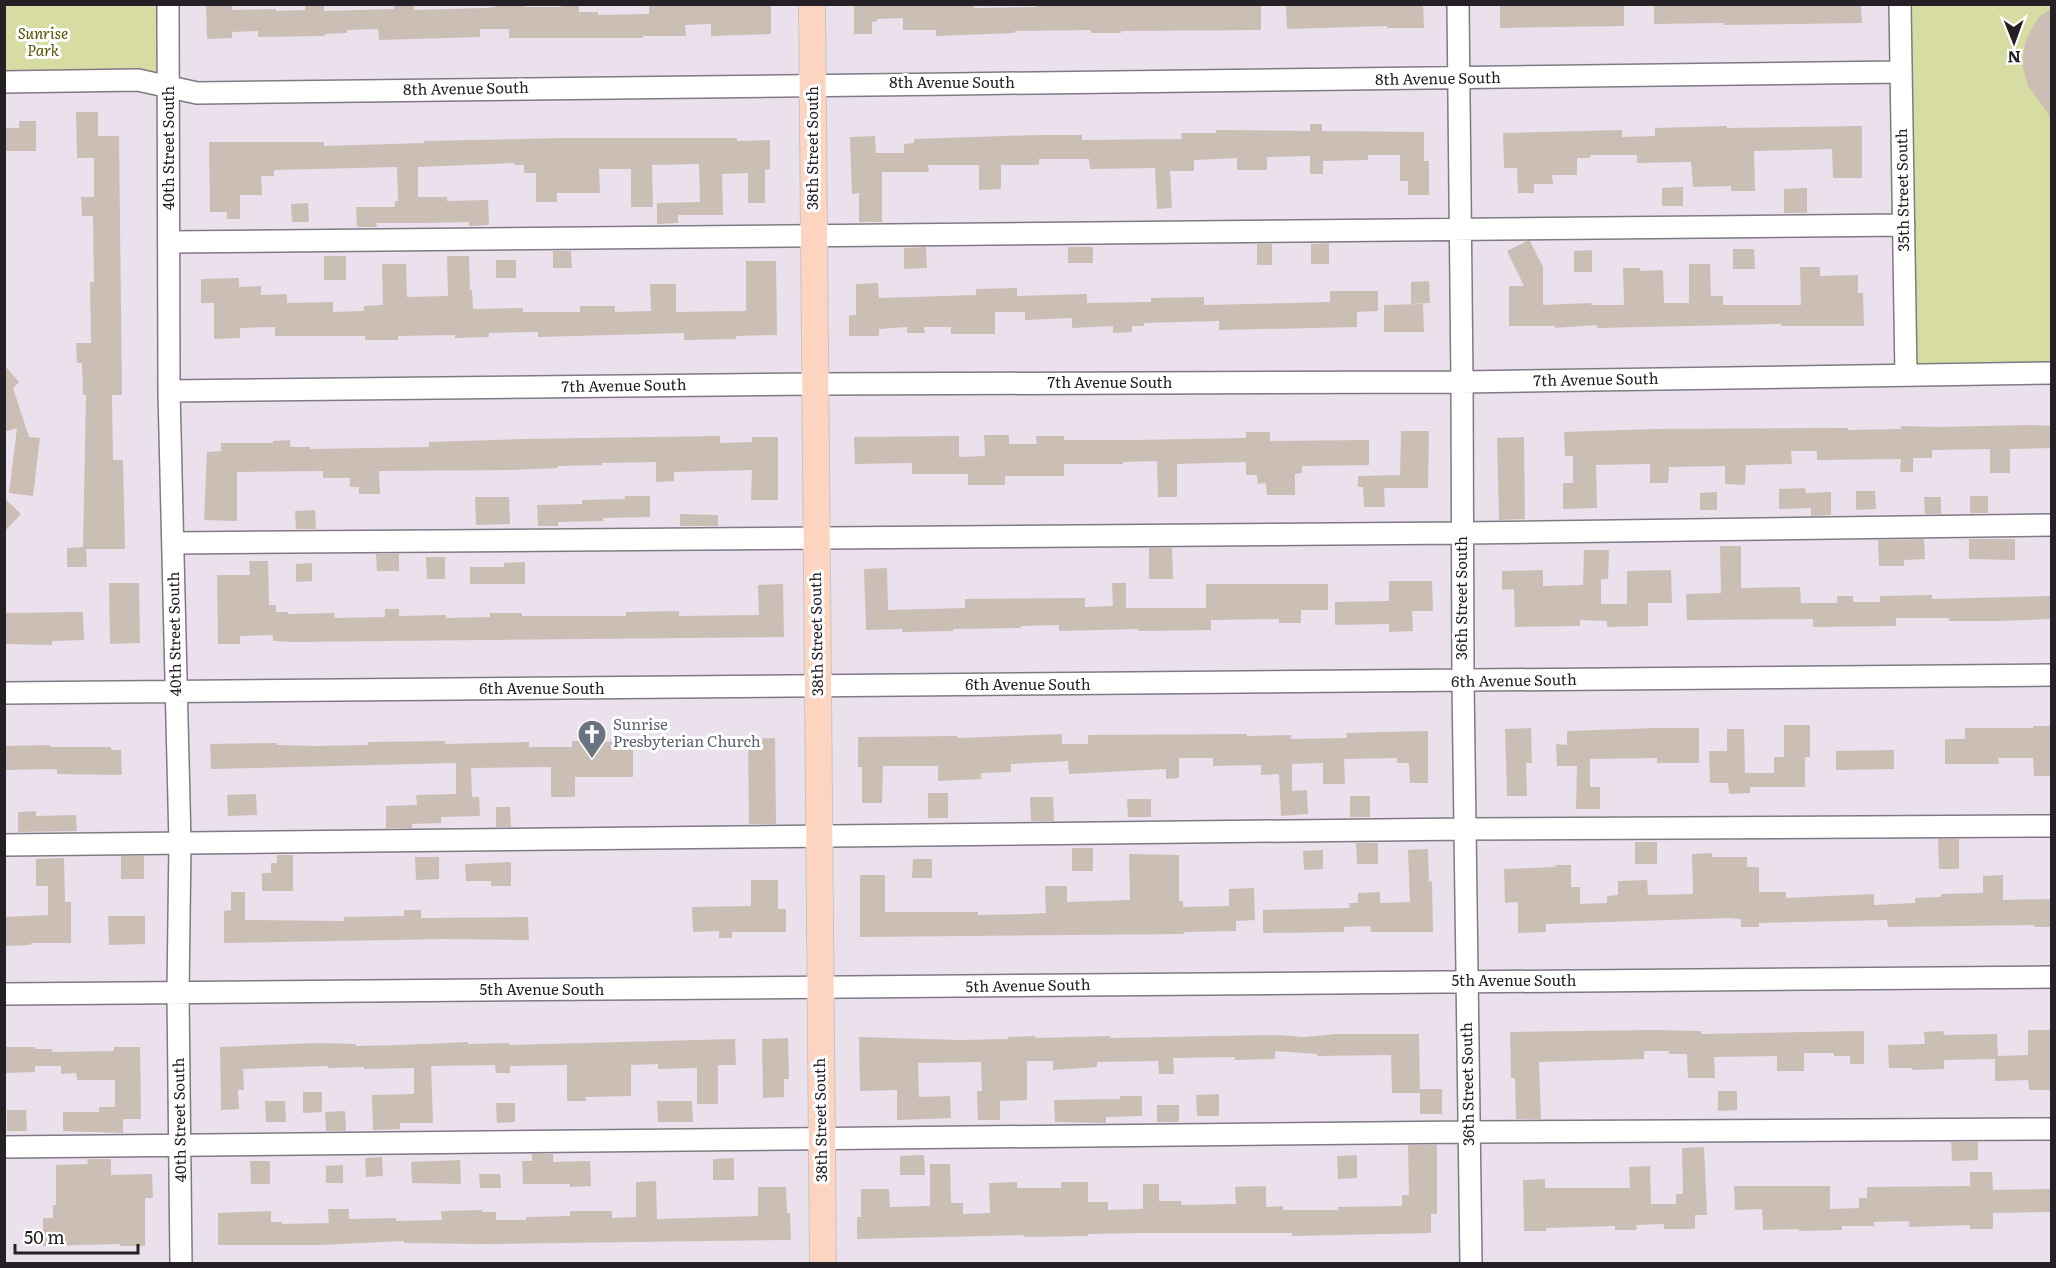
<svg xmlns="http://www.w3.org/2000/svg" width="2056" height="1268" font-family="Literata,serif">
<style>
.green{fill:#d7dca2}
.building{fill:#cbbeb5}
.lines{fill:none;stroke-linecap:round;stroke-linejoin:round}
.minor-casing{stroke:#817984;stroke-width:24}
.major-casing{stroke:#c6c5c6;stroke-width:28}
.minor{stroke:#fff;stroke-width:21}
.major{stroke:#fcd4bf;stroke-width:26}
.labels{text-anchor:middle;stroke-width:6;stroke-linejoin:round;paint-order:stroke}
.park-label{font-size:15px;font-style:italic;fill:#525402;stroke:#fff}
.street-label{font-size:15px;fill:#242025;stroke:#fff}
.worship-label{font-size:15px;fill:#5b616d;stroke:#fff;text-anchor:start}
</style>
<rect width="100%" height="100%" fill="#eae1ed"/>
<path class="green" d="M5,5H168L169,87L5,82Z
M1901,5H2051V373L1906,375Z"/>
<path class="building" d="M206,4H232V10L276,9V11L305,10V4H324V11L394,9V6H414V10L484,8L495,7V4H525V7H561V4H579V12H598V15L649,14V4H771V34L711,36V24L685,25L686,36H643V38H509V29H480V37L379,40L378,29L347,30V33L325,34V36L258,37V31L232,32V38L207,39Z
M854,4H974V8L1036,7V4H1261V30L1121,31V33H1091V30L1015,31V33L936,36V30H903V18L877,19V21L872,22V34H854Z
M1286,4H1423L1424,28H1387V26L1287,29Z
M1500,4H1624V26L1500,28Z
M1654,4H1861L1862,23L1724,25V23L1654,24Z
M2052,8V119L2028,86L2022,63L2026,39L2038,18Z
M76,112H98V136H119L122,395H112L113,460H123L125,549H86L87,567H67V548L83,547L86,395H83L82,363H77L76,343H91L90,282H94L93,216H82L81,197H94V158H77Z
M19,121H36V151H4V128H19Z
M1310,124H1322V131L1424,132V161H1429V195H1408V181H1400V155H1368V160L1323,161V174H1310V156L1267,157V170H1237V158L1194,160V171H1170L1172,208L1157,209L1155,168L1090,169L1089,159H1039V165H1001V189L979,190V165H928L929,172H882V222H859V193L852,194L850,137L875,136L876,153H904V144L914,143V139L1037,135H1082V140L1182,139L1181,133H1216V130L1310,131Z
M1727,126V128L1862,126V178H1833L1832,149L1754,151L1755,191H1731V186L1693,187L1691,162L1637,163V155H1590V158H1577V175H1552L1553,184H1534V193H1518L1517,168H1504L1503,133L1622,130V137L1655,136V128Z
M562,138H737V141L770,140V169L765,170V203H748V173L722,174L723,215H678V223L657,224V203L700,202L699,164L652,165L653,207H631V169H599L600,193H557V202H536V173H524V165H514V163L418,167V197H447V201L488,200L489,225L469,226V222L426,223H376L377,227H357L356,207H395V201H398L397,167L274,170V176H261L262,195H240V219H227V212H210L209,142H324V146L424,143V141Z
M1683,187V206H1662V188Z
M1807,188V213H1784V189Z
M308,203L309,222H292L291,204Z
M1527,241H1530L1543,267V305L1591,303V305H1624L1623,268H1640V271L1663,270L1664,303H1689V264H1710L1711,296H1723V305H1801L1800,267H1820V276L1858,275V293H1863L1864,326H1781V324L1597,328V325L1555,328V326H1509V286H1524L1507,251Z
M1329,243V264H1311V244Z
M1257,244H1272V265H1257Z
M926,247L927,268L904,269V248Z
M1068,247H1093V263H1068Z
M1733,249H1754L1755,269H1733Z
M1592,250V272H1574V251Z
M553,251H571L572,268H553Z
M324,256H346V280H324Z
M447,256H469L470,290H472L473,309L523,308V312H580V306H615V312L651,311L650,284H676V312L746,311V261H776L777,335L736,336V339L684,340V333L538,337V332L489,333V337L455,338V335L398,336V340H365V336H275V327L240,328V338L214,339V303H201V279L239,278V287L261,286V295L287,294V303L333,302V312L364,311V306L383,305L382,264H406L407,297L448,296Z
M496,260H516V278H496Z
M1429,281L1430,303L1411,304V282Z
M878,283L879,298L976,295V289L1017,288V296L1087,294V303L1151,302V298L1204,297V305L1330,302V291H1378V311L1357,312V327L1219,330V321L1144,323V326H1132V332L1113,333V326L1072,328V318L1025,320V312H995V334H951V327H924L925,333H907V327L879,329V336H849V315H856V284Z
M1423,304L1424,332H1384V305Z
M4,365L19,382L13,388L29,437L40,438L33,496L9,493L17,428L4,432Z
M2030,425L2052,426V448L2010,449V473H1990V449L1932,450V458H1913V472H1900L1901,459L1817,460V451H1791L1792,464L1746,465L1745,485L1725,484V466L1669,467L1668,483H1650V464L1596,465L1597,508L1563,509V483H1573V456H1565L1564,432L1654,429L1848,428V430L1901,429V426L1940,427Z
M1401,431H1429L1428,488H1384L1385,507H1364L1363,487H1358V476L1400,475Z
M1246,432H1270V441L1369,440V465L1302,466V473L1295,474V495H1267L1266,483L1258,484L1257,475H1246V462L1177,464V497H1158L1157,461L1123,462V464H1064V476H1005V485H968V474H912V463L855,464L854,437L959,436V457L985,456L984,435H1009V444H1037L1036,436H1064V440H1136L1246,438Z
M720,436V443L752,442V437H778V500H751L752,470L674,472V481L656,482V462L602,463V465L558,466V468L513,470L379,471L380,494H359V487H350V478H323V471L237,472V521L204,520L207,452L221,451V443H273V441L290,440V447H310V449L429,447V442L522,439Z
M1524,437L1525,519L1499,520L1497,438Z
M1805,488L1806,493L1831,492V515L1811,516V508L1779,509V489Z
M1856,491H1875L1876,509L1856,510Z
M1717,492V510H1700V493Z
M625,496H650V517L603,518V521L558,522V526H538L537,505L582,504V500L625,499Z
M1970,496H1988V513H1970Z
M475,497H509L510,524L476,525Z
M1924,497H1941V514H1925Z
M4,498L21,514L4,532Z
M315,510L316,529H296L295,511Z
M680,514L718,515V526H680Z
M1924,539L1925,559L1904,560V566H1879L1878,540Z
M1969,539H2015V560L1969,559Z
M1720,546H1741V588L1800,587L1801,603H1837V596H1853V602H1880V596L1932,595V599L2052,596V619L1999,621H1949V618H1896V626L1813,627V619L1687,620L1686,594L1721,593Z
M1149,548H1172L1173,579H1149Z
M1584,550H1609L1608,579H1601V604H1627V571L1671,570L1672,603H1648V626L1607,627V621L1580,620V626L1515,627L1514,589L1502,590V571L1543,570V586L1583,585Z
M376,554H399V571H377Z
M426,557H445V579H427Z
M249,561H268L269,605H276V612H288V614L334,613L335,618L385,617V609H399V616L446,615V618L490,617V613H522V616H626V612L679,611V616L759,615L758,585L783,584L784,637L295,642L273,641V635L240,636V644H218L217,575H250Z
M525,562V584H470V567H504V563Z
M312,563V581L296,582V564Z
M887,568L888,610L965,608V599L1085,598V607L1113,606L1112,583H1126V608H1206V584H1328V610H1301V623H1279V619L1211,620V630L1138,631V629L1059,631V625L1021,626V628L953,629V631L902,632V629L866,630L864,569Z
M1389,581H1432L1433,611H1412L1413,631L1389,632V624L1335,625V602L1389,601Z
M109,583H139L140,643L110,644Z
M83,612L84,640L52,641V645L4,644V613Z
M1784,725H1810V757H1805V787H1750V793L1729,794L1728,783H1710L1709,751H1727V729H1744L1745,773H1774V757H1784Z
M2033,726H2052V776H2034L2033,758H1998L1999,764H1945V739H1965V728H2033Z
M1531,728L1532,763H1526L1527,796H1507L1505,729Z
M1657,728H1699V763H1657V758L1590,759V787H1600V809H1576L1577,766H1557L1556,744L1567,745V731Z
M1428,731V783H1410L1409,763H1397V758L1344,759L1345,784H1323V763L1292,764V791L1307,790L1308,814L1281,816L1279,774L1261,775V765L1213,766V758H1179V778L1166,779V769L1069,774L1068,761L1011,764V772L981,773V779L938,781V766H883L882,803H862V767H858V737L957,736V738L1062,734V744H1088V735L1247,734V736L1291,735V739L1347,738L1346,733Z
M775,738L776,824H749L748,739Z
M445,741V744L529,742V747H572V741L633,742V777H575V797H551V767L471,768L472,797H479L480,816L441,817V823L412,824V828H386V806L417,805L416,795L456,794V763L211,769L210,744L277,743V745L315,746L368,745V742Z
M50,745V747H111V750H121L122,775L57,774V769L4,770V746Z
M1894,750V769L1836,770V751Z
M928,793H948V818H928Z
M256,794L257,815L228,816L227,795Z
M1350,796H1370V817H1350Z
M1030,797H1053L1054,821H1031Z
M1127,799H1151V817H1128Z
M496,807H510L511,827H496Z
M36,811V816L76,815L77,831L18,832V812Z
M1938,839H1959V869H1939Z
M1635,842H1657V864H1635Z
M1356,843H1378V864H1357Z
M1072,848H1093V871H1072Z
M1428,849L1429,882L1432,881L1433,932H1371L1370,926L1344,927V932L1263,933V910L1350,908L1349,903H1358V893L1380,892V903L1410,902L1408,850Z
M1323,850V869L1304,870L1303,851Z
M1712,853V857H1747V867H1759V892H1786V898L1874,894V905L1915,903V898L1941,897V894L1983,893V876L2003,875V900L2052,899V927H2034V925L1888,927L1887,920L1759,923V927H1741V919L1730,918L1546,924V932L1518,933V902L1505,903L1504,869L1556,867L1555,865H1571V887H1580V904L1607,903V896L1618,895V881L1647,880L1648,895L1693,894L1692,854Z
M1129,854L1179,855V901H1183V907L1229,906V889L1254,888L1255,920L1236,921V931L1183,932L1184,934L860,937V875H885V912H978V915L1029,914L1046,913L1045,886H1067V902L1130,900Z
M277,855H293V891H262V873H271V863H277Z
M121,856H144V879H121Z
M415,857H439V879L416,880Z
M64,858L65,902H71V943H31V945L4,946V917L48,915V886H36V859Z
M913,859H932V878H912Z
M511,862V886H491V881H466L465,864Z
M751,880H778V909H786V932H732V938H719V931L693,932L692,907L751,906Z
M231,892H245V920L344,921V917L404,916V910H421V918L528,917L529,940L445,939L224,943V911L231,910Z
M108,916H145V944L109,945Z
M1656,1030L1701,1031V1034L1864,1031V1064H1850V1056H1834V1053H1804V1071H1777V1056L1714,1057L1715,1078H1688L1687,1054H1669V1051H1644V1059L1539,1062L1541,1119H1516L1515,1078H1511L1510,1032Z
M2028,1030H2052V1090H2029L2028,1080L1995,1081V1059L1944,1060V1069L1912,1070V1068H1889L1888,1045L1925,1044L1924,1032L1943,1031L1944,1035L1997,1034L1998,1056L2028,1055Z
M1336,1034H1419L1420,1093H1392L1391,1055L1317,1056V1054L1275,1051V1059L1235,1060V1057L1173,1058L1174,1074H1159L1158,1061L1097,1062V1067L1053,1070V1061H1027V1100L1000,1101V1120H978L977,1091H982L981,1062L918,1063L919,1097L950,1096L951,1118L897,1120V1090L860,1091L859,1037L959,1040L1008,1039V1037L1035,1036V1038L1110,1036V1038L1276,1035L1304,1037Z
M788,1038L789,1079H784V1097L763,1098L762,1039Z
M735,1039L736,1065H718V1104H697V1068L658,1069V1064L631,1065V1096L585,1097L586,1101H567V1065L510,1066V1073H496L495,1065L431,1066L433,1123H400V1129L373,1130L372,1095L414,1094V1068L364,1069V1067L328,1068V1066L243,1069L244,1090H238L239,1109L221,1110L220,1047L318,1043L356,1044V1046L402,1045L468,1042V1044L509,1043V1045Z
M4,1047H35V1049H52V1052L114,1051V1047H140L141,1119H123V1133L63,1131V1112H99V1107H115V1080H77L76,1073L61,1074V1066H35V1072L4,1073Z
M1420,1089H1442V1114H1420Z
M1718,1091H1737V1110L1718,1111Z
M303,1092H322V1112L303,1113Z
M1219,1094V1116H1197L1196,1095Z
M1120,1096H1142V1116L1106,1117V1123L1055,1122L1054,1100L1120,1099Z
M265,1101H285L286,1122H266Z
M657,1101H692L693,1122H658Z
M496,1103H515V1122L497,1123Z
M1157,1105H1179V1122H1157Z
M7,1110H26L27,1131H7Z
M345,1111L346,1131H326L325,1112Z
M1951,1142H1978V1160L1952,1161Z
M1408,1145H1437V1214H1431V1233L1292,1236V1233H1139L1088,1234V1236L1024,1237V1235L857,1239V1217H861V1189H889L890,1207L930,1206V1164H950L951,1203H963V1214L990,1213L989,1183L1017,1182V1188H1061V1182H1088V1202H1108V1210L1143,1209V1184H1159V1201H1181V1205L1236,1204L1235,1187L1266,1186V1207L1283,1206V1210H1338V1207L1402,1206V1195H1409Z
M1704,1147L1707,1215H1695V1229H1664V1224L1636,1225L1637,1230H1615V1226L1546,1228V1231H1524L1523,1180L1545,1179V1188H1630L1629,1167L1650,1166L1651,1204H1676V1194H1683L1682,1148Z
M532,1154H553V1162L590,1161L591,1186L570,1187V1184H523L522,1161H532Z
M924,1155L925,1175H900V1156Z
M1357,1155V1178L1338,1179L1337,1156Z
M382,1157L383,1176L366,1177L365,1158Z
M734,1158V1180H713V1159Z
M87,1159H111V1175L152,1174L153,1198H145V1246H120V1244L43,1246V1218H53V1205H56V1165L88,1164Z
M460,1160L461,1184L412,1183L411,1162Z
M250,1161H270V1184H251Z
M343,1165V1183H326V1166Z
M1970,1172H1992L1993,1190L2052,1189V1212L1993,1213V1229H1970V1225L1909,1227V1221L1874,1222V1226H1842V1230L1799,1231V1229L1763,1230L1762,1209L1735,1210L1734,1186H1830V1209L1859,1208V1198H1867V1187L1970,1186Z
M479,1174H500L501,1188H480Z
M656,1181L657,1219L758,1216V1187H786L787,1213H790L791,1240L481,1244L404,1243V1241L320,1245H218V1213L271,1211V1222H282V1224L329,1223L328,1209H349V1219L396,1218V1221L442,1220L441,1211L482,1210V1212H496V1220H526V1217L570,1216V1211H612V1218L636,1217V1182Z"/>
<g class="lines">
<g class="minor-casing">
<path id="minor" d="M168,4L169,391L180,843L178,993L181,1264
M1458,4L1462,382L1463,682L1471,1264
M1900,4L1906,375
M4,82L138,80L197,93C765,85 1333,81 1901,72
M169,242L1904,225
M169,391L814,384L1462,382L2052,373
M173,543L1462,533L2052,525
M4,693L2052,675
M4,845L1465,829L2052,826
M4,994L2052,977
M4,1147L1469,1132L2052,1129"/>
</g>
<g class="major-casing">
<path id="major" d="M812,4L823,1264"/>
</g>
<use href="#minor" class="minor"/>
<use href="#major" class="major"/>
</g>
<defs>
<g id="church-pin" transform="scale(1.5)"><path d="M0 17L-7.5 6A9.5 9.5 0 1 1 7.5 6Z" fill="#6b7280" stroke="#fff"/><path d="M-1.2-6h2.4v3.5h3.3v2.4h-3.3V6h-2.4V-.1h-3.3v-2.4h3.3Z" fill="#fff"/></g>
</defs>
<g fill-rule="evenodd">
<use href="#church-pin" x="592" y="734"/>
</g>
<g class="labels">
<g class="park-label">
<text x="43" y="39">Sunrise<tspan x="43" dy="17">Park</tspan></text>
</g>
<g class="street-label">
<text transform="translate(1438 79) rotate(-1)" y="5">8th Avenue South</text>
<text x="952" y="88">8th Avenue South</text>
<text transform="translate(466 89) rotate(-1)" y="5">8th Avenue South</text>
<text transform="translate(169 148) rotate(-90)" y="5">40th Street South</text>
<text transform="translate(813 148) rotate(-90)" y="5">38th Street South</text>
<text transform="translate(1903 190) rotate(-91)" y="5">35th Street South</text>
<text transform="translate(1596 380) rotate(-1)" y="5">7th Avenue South</text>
<text x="1110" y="388">7th Avenue South</text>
<text transform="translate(624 386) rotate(-1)" y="5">7th Avenue South</text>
<text transform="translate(1462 598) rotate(-90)" y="5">36th Street South</text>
<text transform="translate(175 634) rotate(-91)" y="5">40th Street South</text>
<text transform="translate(817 634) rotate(-91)" y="5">38th Street South</text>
<text transform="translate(1514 681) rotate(-1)" y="5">6th Avenue South</text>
<text x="1028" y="690">6th Avenue South</text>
<text x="542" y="694">6th Avenue South</text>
<text x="1514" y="986">5th Avenue South</text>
<text transform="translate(1028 986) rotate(-1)" y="5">5th Avenue South</text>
<text x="542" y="995">5th Avenue South</text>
<text transform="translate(1468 1084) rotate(-91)" y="5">36th Street South</text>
<text transform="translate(180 1120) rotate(-91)" y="5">40th Street South</text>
<text transform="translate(821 1120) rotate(-91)" y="5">38th Street South</text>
</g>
<g class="worship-label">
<text x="613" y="730">Sunrise<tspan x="613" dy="17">Presbyterian Church</tspan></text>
</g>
</g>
<rect width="2056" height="1268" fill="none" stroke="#242025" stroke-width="12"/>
<g transform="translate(2014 42) rotate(179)" stroke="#ffffff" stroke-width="4.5" paint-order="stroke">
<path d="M0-4.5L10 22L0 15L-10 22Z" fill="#242025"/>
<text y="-9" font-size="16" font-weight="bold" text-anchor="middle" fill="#242025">N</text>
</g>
<path d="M15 1244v9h123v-9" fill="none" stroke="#242025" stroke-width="3"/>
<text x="24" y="1244" font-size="18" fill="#242025" stroke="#ffffff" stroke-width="4.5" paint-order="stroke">50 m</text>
</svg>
